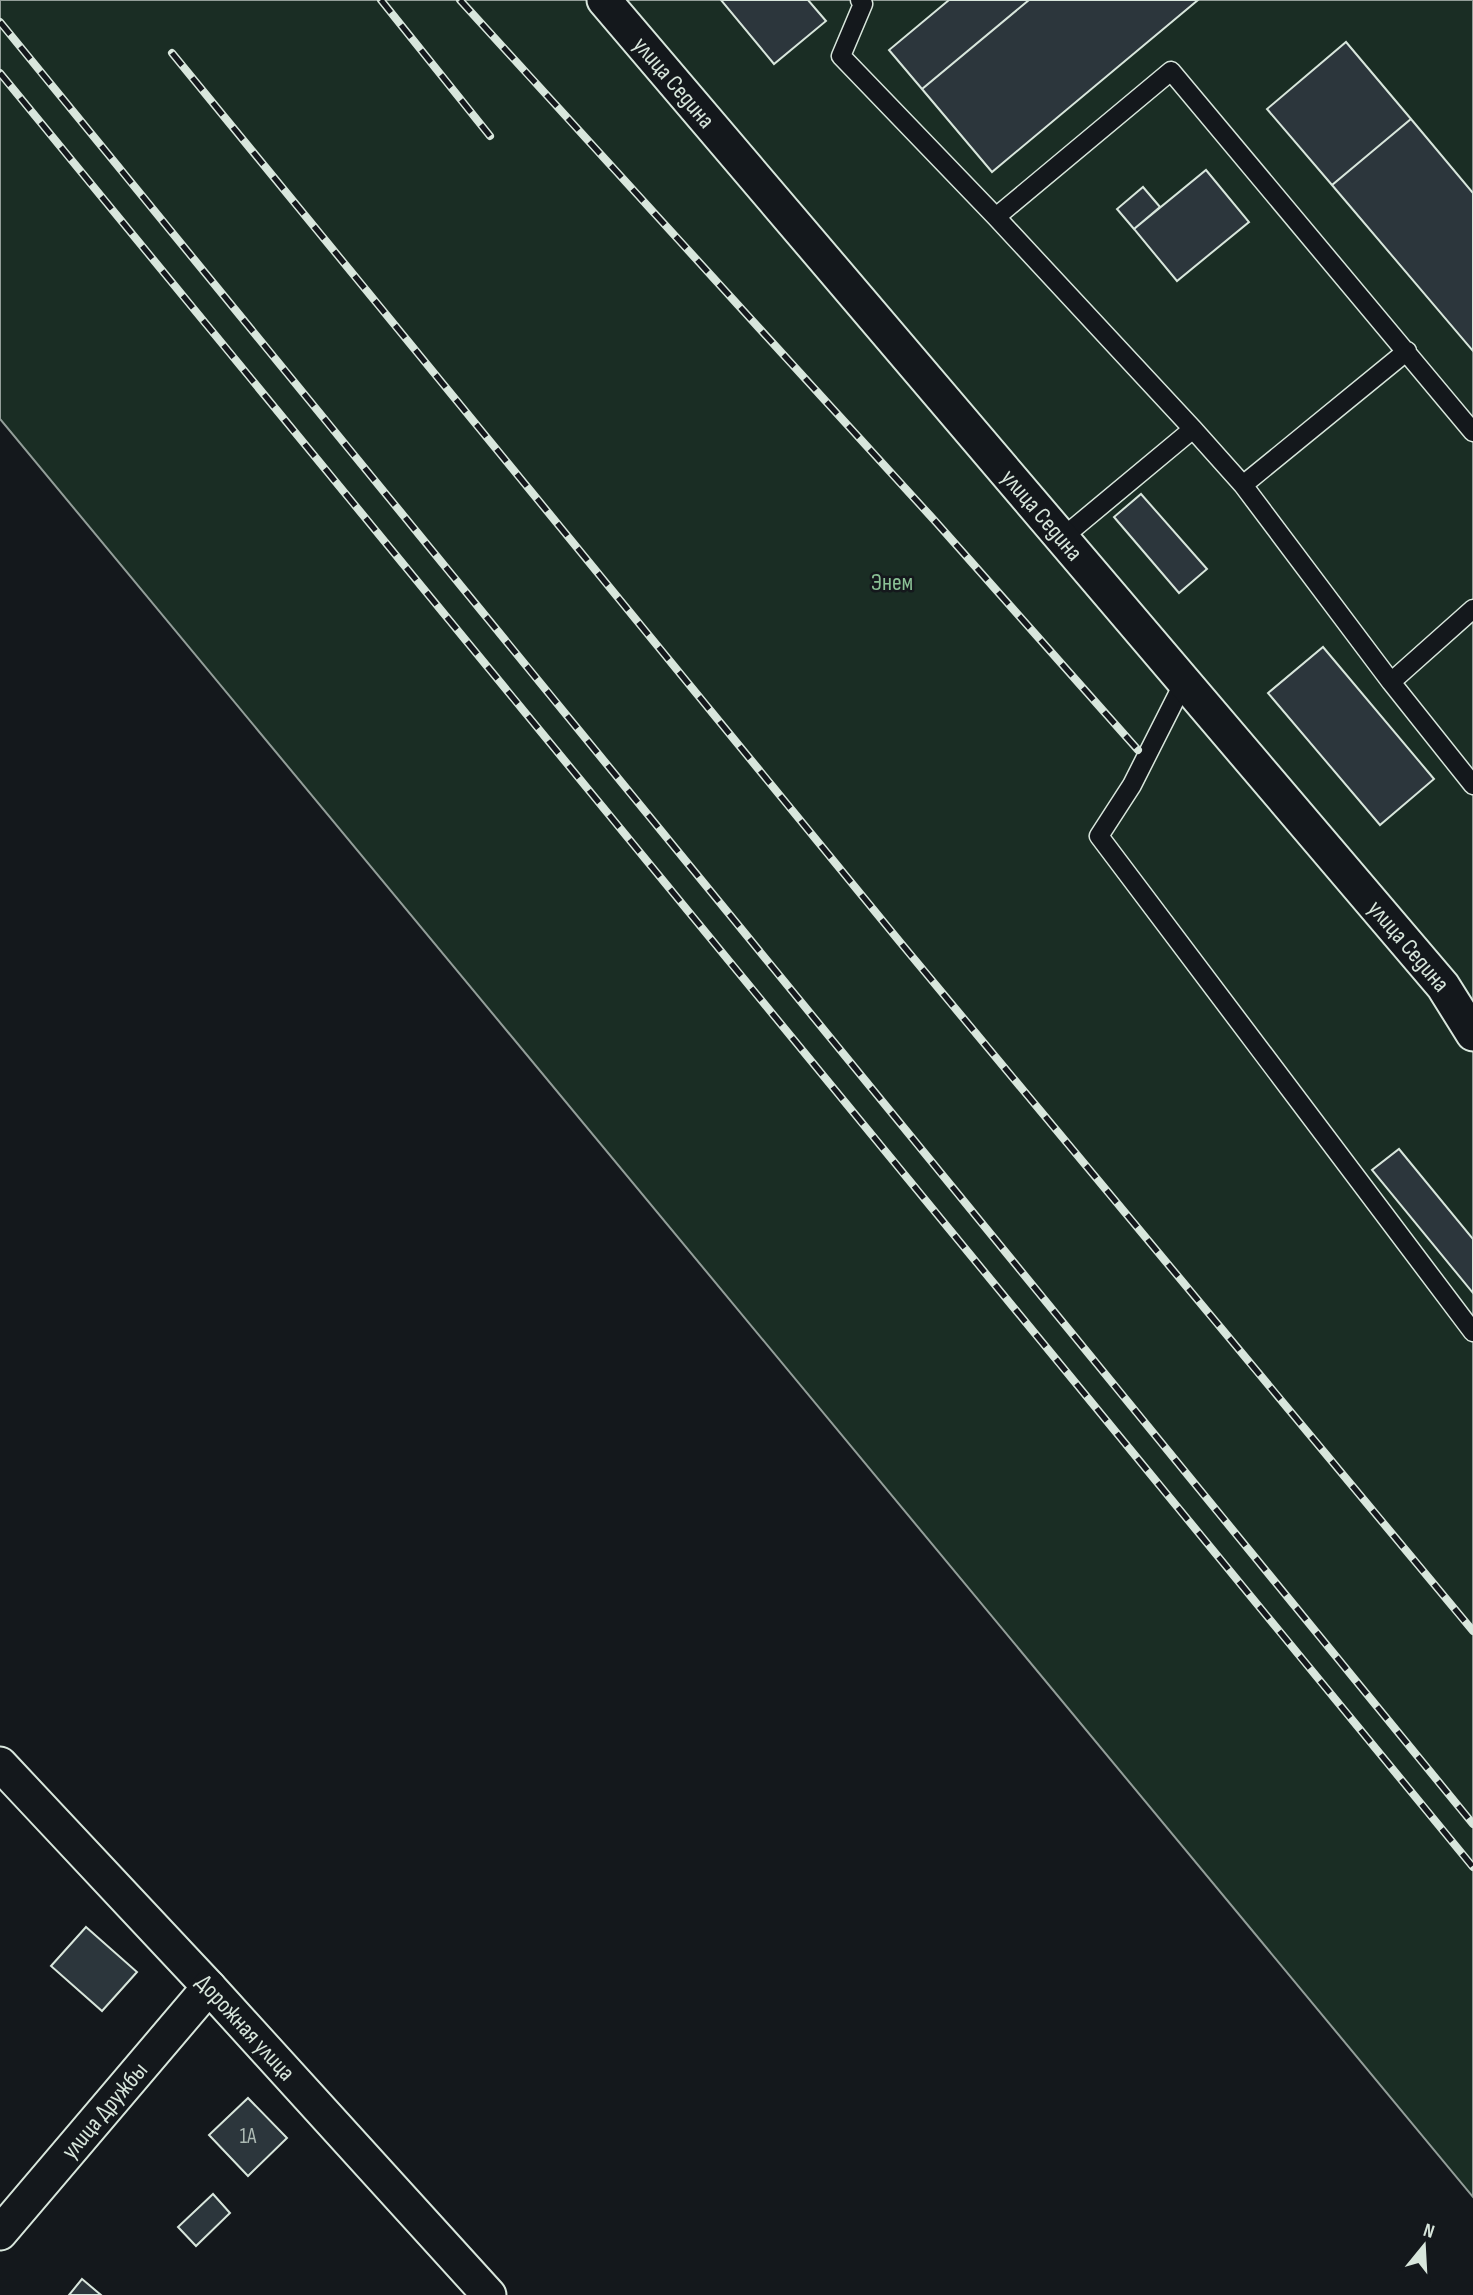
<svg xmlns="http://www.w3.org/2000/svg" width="1473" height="2295" font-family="'Sofia Sans Condensed',sans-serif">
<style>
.green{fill:#1a2d24;stroke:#939e99;stroke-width:2}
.building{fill:#2c363c;stroke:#d8e6dc;stroke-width:2}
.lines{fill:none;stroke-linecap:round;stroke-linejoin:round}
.service-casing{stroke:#d8e6dc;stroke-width:21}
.minor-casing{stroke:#d8e6dc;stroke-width:37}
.service{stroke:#14181c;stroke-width:18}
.minor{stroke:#14181c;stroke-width:33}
.rail-casing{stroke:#d8e6dc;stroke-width:8}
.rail{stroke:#14181c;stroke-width:5;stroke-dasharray:16;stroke-linecap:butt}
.labels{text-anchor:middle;stroke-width:5;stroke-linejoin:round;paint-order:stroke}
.number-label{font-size:21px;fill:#adbab4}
.street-label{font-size:24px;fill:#d8e6dc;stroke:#14181c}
.park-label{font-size:24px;fill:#8ac095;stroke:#14181c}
</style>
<rect width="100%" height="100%" fill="#14181c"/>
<path class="green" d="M0,0H1473V2197L0,419Z"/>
<path class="building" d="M721,0H808L826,21L774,64Z
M949,0H1029L922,89L889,50Z
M1029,0H1198L992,172L922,89Z
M1346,42L1411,119L1332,185L1267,109Z
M1411,119L1473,193V351L1332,185Z
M1206,170L1249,222L1177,281L1134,229Z
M1143,187L1160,207L1134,229L1117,209Z
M1141,494L1207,569L1179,593L1114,517Z
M1323,647L1434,779L1380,825L1268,693Z
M1399,1149L1473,1239V1293L1372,1170Z
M86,1927L137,1972L102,2011L51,1966Z
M248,2098L287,2138L248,2176L209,2135Z
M213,2194L230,2213L196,2246L178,2227Z
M82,2279L101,2295H69Z"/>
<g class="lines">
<g class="service-casing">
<path id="service" d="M860,0L863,4L841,56L996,217L1193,429L1243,485L1391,682L1473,785
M996,217L1171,71L1473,432
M1243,485L1407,351
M1062,538L1193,429
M1184,682L1132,785L1099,836L1473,1332
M1391,682L1473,609"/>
</g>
<g class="minor-casing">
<g id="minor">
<path id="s1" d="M604,0L1443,986L1473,1034"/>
<path id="s2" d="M0,1764L209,1987L489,2295"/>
<path id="s3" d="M0,2233L209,1987"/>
</g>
</g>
<use href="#service" class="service"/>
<use href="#minor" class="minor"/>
<g class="rail-casing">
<path id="rail" d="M381,0L490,136
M460,0L935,521L1138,750
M0,22L1473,1824
M172,53L900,942L1473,1631
M0,73L1473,1867"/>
</g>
<use href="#rail" class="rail"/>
</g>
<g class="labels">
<g class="number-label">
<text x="248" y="2143">1А</text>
</g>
<g class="street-label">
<text dy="8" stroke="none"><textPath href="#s1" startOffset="108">улица Седина</textPath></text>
<text dy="8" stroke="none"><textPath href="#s1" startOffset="676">улица Седина</textPath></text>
<text dy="8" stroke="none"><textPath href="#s1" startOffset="1242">улица Седина</textPath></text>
<text dy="8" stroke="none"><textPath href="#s2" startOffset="360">Дорожная улица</textPath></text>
<text dy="8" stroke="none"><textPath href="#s3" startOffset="161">улица Дружбы</textPath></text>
</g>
<g class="park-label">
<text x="892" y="590">Энем</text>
</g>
</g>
<g transform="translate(1424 2246) rotate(18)" stroke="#14181c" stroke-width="5" paint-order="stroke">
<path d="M0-5L12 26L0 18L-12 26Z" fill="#d8e6dc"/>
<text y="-10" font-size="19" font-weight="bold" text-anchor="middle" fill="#d8e6dc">N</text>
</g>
</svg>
